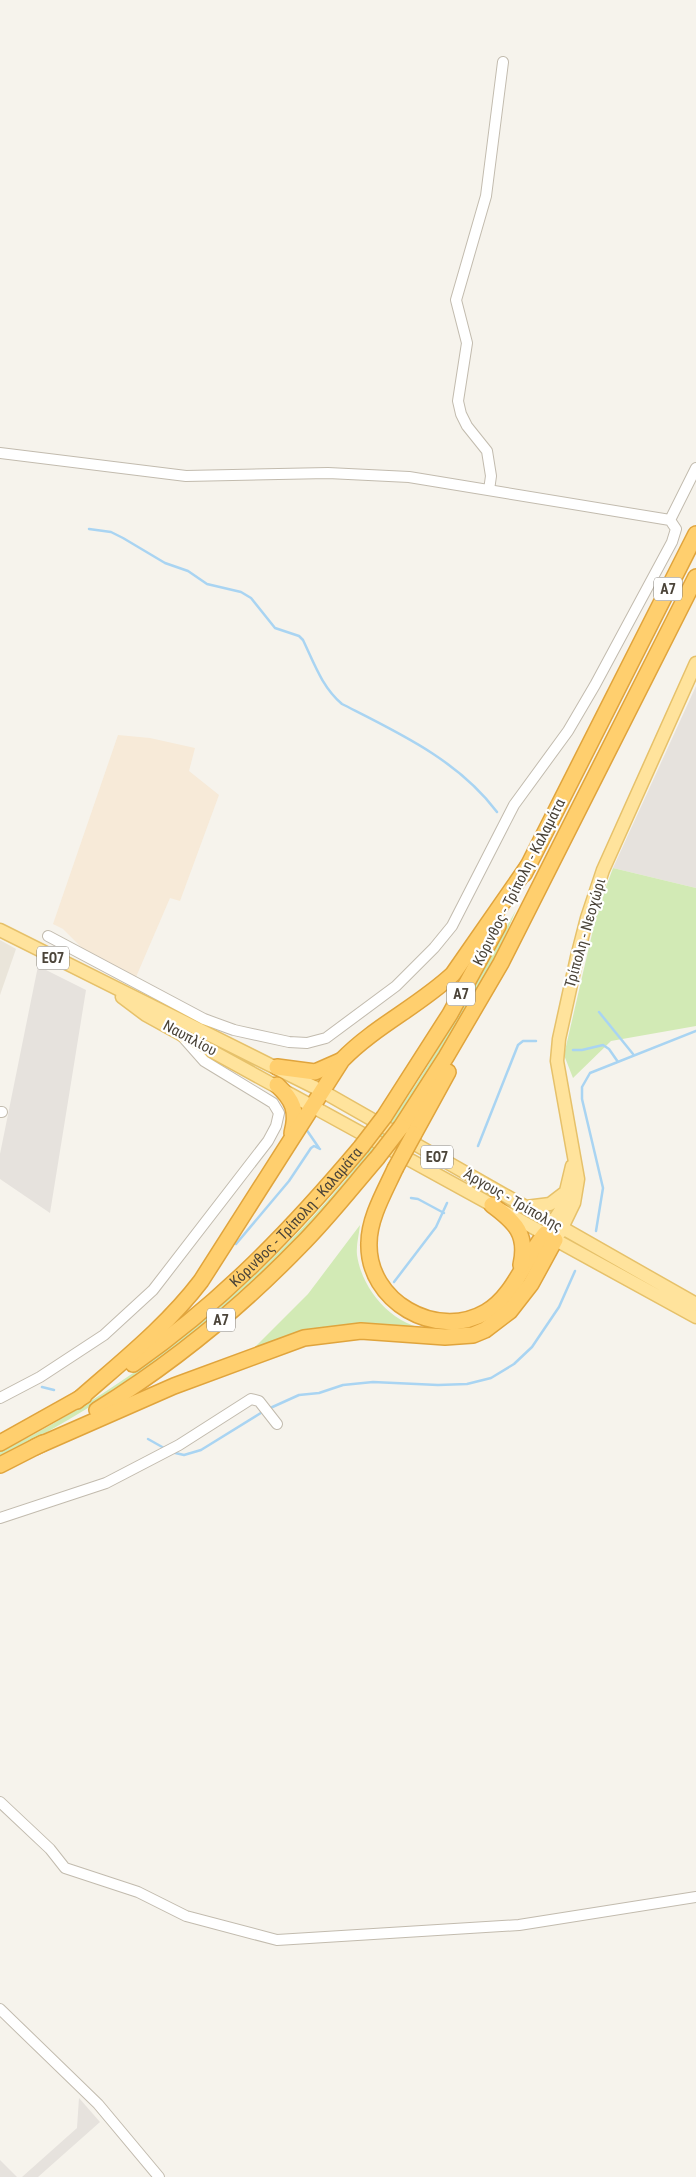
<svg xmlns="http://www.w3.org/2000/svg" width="696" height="2177" font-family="'Roboto Condensed',sans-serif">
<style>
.residential{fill:#eae5da}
.commercial{fill:#f7ead8}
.industrial{fill:#e6e2dd}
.green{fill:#d2eab5}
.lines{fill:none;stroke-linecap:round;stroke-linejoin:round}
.stream{stroke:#a9d4f2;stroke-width:2.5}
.minor-casing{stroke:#c2bbae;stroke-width:12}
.major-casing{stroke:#e6c16a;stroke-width:15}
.highway-casing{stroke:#e0a43c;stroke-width:18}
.minor{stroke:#fff;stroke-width:10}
.major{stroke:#ffe39c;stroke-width:12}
.highway{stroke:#ffcf6e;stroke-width:15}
.highway-bridge-casing{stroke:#e0a43c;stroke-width:18;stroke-linecap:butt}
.highway-bridge{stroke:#ffcf6e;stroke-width:15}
.labels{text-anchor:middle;stroke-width:4.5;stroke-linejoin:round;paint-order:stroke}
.shield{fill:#fff;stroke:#817c74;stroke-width:1}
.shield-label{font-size:14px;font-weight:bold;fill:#4b4439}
.street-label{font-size:15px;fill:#4b4439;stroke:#fff}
</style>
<rect width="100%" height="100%" fill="#f6f3ec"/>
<path class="residential" d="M0,940L16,949L0,995Z"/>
<path class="commercial" d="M118,735L150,738L195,748L189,771L219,795L180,901L170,898L136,977L84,950L63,929L53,924Z"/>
<path class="industrial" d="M696,686V888L613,868Z
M38,966L86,990L50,1213L0,1179V1154Z
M79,2098L100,2122L38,2177H22L77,2128Z
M0,2160L17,2177H0Z"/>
<path class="green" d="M613,868L696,888V1026L611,1041L573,1078L564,1055L598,908Z
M516,910C494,965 464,1016 432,1066C419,1085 408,1106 394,1124C293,1264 155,1380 0,1457V1452C154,1375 291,1260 391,1121C439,1054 476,981 516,910Z
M360,1225C359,1235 356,1245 357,1255C363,1297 405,1338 450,1329C468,1325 487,1316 505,1310L471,1330H379L247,1355L308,1294Z"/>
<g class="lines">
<path class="stream" d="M89,529L111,532L123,538L165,563L188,571L207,584L241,592L251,598L275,628L299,636L303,640C314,663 322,687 342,704C399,733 458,760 497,812
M599,1012L633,1054
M573,1050H582L603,1045L609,1049L618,1062
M306,1129L319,1148
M478,1146L518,1045L523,1041H536
M411,1198L418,1199L444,1213
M596,1231L603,1188L582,1099V1087L590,1073L696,1031
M236,1244L289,1181L311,1148L314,1146L320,1149
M394,1282L436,1227L447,1203
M42,1387L54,1390
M268,1409L299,1395L319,1393L343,1385L373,1382L438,1385L467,1384L491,1378L514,1364L532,1347L559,1307L575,1271
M148,1439L164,1448
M171,1452L184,1455L201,1450L264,1411"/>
<g class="minor-casing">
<path id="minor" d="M0,453L186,476L328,473L409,477L670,520L676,529L672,542L595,685L568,731L514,805L452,926L434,948L396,986L326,1038L307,1043L289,1042L234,1030L204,1019L48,936
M489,490L491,476L487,451L467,426L461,414L458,401L467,343L456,300L486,196L503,62
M670,520L696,468
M0,1112H2
M0,1398L40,1377L104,1335L153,1290L268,1141L276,1126L279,1113L273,1103L204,1061L181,1035
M0,1518L106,1483L179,1445L251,1399L259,1401L277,1424
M0,1802L50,1849L65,1868L138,1892L186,1916L277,1940L519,1925L696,1897
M0,2009L98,2104L159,2177"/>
</g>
<g class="major-casing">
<path id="major" d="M0,930L322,1091L696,1304
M122,997L146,1015L696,1317
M526,1207L550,1204L567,1191
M549,1228L562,1208L572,1166
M559,1234L574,1203L578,1179L557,1061L559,1039L577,957L587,918L603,870L696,663"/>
</g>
<g class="highway-casing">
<g id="highway">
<path d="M524,874L696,534"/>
<path d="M277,1067L315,1072L340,1061"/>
<path d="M277,1085C293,1100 298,1111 292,1133"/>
<path d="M384,1117L450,1014L498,926"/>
<path d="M401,1127L446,1057L501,963L696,577"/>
<path d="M414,1134L448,1072"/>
<path d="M395,1169C385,1191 369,1218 369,1243C367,1301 436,1341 486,1312C514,1296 525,1258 545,1234"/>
<path d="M492,1205C515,1222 528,1234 521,1265"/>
<path id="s1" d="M133,1364C221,1303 292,1229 361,1147"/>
<path d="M77,1401C120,1363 166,1327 201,1281L342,1060C375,1026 419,1006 453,974L528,866"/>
<path d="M97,1410C171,1364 239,1309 300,1246C328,1218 352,1187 377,1158"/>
<path d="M0,1443L84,1396"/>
<path d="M35,1447L174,1386L304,1338L361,1331L445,1337L473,1335L485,1330L510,1311L531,1284L555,1240"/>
<path d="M0,1465L43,1443"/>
</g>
</g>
<use href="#minor" class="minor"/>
<use href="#major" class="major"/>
<use href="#highway" class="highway"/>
<g class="highway-bridge-casing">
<path id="highway-bridge" d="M361,1147L384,1117
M377,1158L401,1127
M395,1169L414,1134"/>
</g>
<use href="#highway-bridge" class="highway-bridge"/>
</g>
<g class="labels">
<g class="shield">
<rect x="654" y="577.5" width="28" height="23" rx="4"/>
<rect x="37" y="946.5" width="32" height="23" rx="4"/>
<rect x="447" y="982.5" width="28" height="23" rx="4"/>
<rect x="421" y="1145.5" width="32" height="23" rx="4"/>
<rect x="207" y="1308.5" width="28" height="23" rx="4"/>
</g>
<g class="shield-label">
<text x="668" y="594">Α7</text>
<text x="53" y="963">ΕΟ7</text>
<text x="461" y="999">Α7</text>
<text x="437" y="1162">ΕΟ7</text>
<text x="221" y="1325">Α7</text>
</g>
<g class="street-label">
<text transform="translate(519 882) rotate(-63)" y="5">Κόρινθος - Τρίπολη - Καλαμάτα</text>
<text transform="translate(585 933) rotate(-74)" y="5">Τρίπολη - Νεοχώρι</text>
<text transform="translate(190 1038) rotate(28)" y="5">Ναυπλίου</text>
<text transform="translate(513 1200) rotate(30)" y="5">Άργους - Τρίπολης</text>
<text dy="5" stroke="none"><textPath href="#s1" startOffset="220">Κόρινθος - Τρίπολη - Καλαμάτα</textPath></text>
</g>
</g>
</svg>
